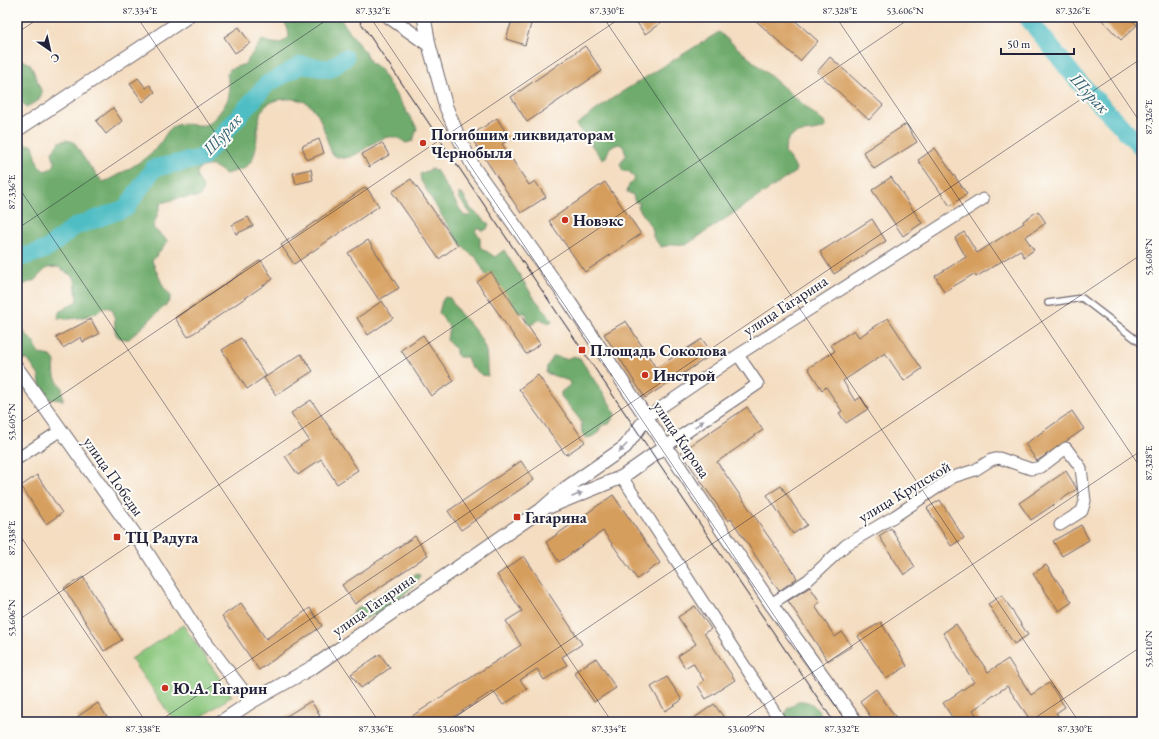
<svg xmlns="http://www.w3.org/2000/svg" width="1159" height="739" font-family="'EB Garamond',serif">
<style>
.green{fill:#89c67c;stroke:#56745c}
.forest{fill:#6eab6c;stroke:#486654}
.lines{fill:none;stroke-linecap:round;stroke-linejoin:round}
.river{stroke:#4fbdc4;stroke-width:18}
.building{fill:#d69e5d}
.service-casing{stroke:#6c636a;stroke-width:8}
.minor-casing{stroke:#6c636a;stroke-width:13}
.tertiary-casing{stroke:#6c636a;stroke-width:15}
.service{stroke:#fff;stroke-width:5.5}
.minor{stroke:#fff;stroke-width:11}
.tertiary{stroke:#fff;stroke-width:13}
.tram{stroke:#22223b;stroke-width:1}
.oneway{fill:#9c9ca7}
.ticks{fill:none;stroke:#22223b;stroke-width:1;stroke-opacity:0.45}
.poi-dot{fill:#c8321e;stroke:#fdfcf7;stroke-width:1.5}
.labels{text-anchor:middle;stroke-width:4;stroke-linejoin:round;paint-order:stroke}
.poi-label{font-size:16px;font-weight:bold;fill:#22223b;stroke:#fdfcf7;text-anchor:start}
.street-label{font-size:16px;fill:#22223b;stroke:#fdfcf7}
.water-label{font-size:17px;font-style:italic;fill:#346072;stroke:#fdfcf7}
.neatline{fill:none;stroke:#22223b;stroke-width:1.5}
.ticks-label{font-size:10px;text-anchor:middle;fill:#22223b}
</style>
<rect width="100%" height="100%" fill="#fdfcf7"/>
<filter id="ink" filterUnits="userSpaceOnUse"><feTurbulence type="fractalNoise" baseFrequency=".025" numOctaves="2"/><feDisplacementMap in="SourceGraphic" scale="8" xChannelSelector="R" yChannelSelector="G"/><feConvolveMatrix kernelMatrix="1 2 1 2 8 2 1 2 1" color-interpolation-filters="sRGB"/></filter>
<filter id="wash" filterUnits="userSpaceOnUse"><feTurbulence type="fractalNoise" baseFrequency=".012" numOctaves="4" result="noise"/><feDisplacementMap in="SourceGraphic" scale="16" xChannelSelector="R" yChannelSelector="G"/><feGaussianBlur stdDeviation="0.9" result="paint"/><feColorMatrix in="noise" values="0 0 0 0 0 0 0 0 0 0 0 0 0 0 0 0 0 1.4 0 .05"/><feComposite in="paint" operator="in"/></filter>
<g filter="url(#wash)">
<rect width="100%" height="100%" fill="#f4ddc1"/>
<path class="green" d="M183,625L232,696L194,722H175L131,659Z"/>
<path class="forest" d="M282,17H339L364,51L371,63L379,68L417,128L413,141L406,143C403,141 399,138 395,137C373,133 353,170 332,154C321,126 321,96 284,99C276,100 268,102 263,109C260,111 260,117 259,120C255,136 260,158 244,168C239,171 231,172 226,174C215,166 211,163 198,169L197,177C202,185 206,190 199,197L179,198L161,203L153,228L168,241L152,261L164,288L171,296L168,303L129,339C107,340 119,323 112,309L106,307C92,316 75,321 58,318L59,312L77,301L75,278L58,267L47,268L35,280L17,287V146L24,144L33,145L38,164L44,171L50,169L55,164L52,152L59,142L66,140L74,142C82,156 91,169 103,182L108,180C125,171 145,161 157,147C163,141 166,130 174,126C182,122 196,126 205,125C213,123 228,103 229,95C229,88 228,81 227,74L230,69L245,64L262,40C274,44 280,46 289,37L288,29Z
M719,32L826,124V127C809,136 786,125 785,152L796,168L795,172L686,245L675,244L661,247L653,237V230L638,207L640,203L635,202L633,195L627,192L629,185L635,179L629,171H623L620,164L626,155L623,146L619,144L610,147L606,157L602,159L576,125L617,95Z
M17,57L31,65L42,93L38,101L26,107L17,96Z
M432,169L436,170L464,216H469L471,214L459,198V193L464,196L470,208L489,224L487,229L483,231L478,228L475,231L480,237V247L495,257L504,250L532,295L552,320L551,323C541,321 543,316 533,324H528L526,313C503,316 486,273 475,256C461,254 431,196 421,181L420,174Z
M445,297L450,298C459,317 478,328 485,348C488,357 486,367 488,376L482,375L470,366L467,357H459L456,354V349L451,345L447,340L449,327L439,313L442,301Z
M17,324L34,343L39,354L51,356L55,361C54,372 53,378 62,387L63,400L49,399L41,391L39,376L28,360L22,359L17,356Z
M554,356L566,359L574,356L581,360L612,407L615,415L609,424L602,425C598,433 595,437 586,438L582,433L581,421L561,396V392L570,385L569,381L546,373L547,366Z
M417,573L420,575C417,588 386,609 374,615C366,619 357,621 350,624L346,621C349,608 402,584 417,573Z
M799,701C814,700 818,711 826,722H788L784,717L787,709Z"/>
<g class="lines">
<path class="river" d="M1027,17L1077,80L1142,148
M17,259L47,249L74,227L126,208L154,168L202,158L267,84L301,65L330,69L345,58"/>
</g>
<g id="blocks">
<path class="building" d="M513,17H533L525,45L506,39Z
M633,17H669L645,34Z
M752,17H791L818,41L800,61Z
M1099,17H1129L1137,25L1121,40Z
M239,27L250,43L235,53L224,37Z
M585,46L602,71L527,122L511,97Z
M830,57L883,105L869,120L817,72Z
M138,78L146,88L150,85L155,92L143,102L130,84Z
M113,108L122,121L106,134L96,121Z
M497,118L510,139L502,144L529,185L535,181L546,197L521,213L470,136Z
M906,124L917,142L874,169L863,152Z
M319,139L324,153L307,160L302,146Z
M382,143L389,155L369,167L362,154Z
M935,148L967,194L950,206L918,160Z
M311,169L313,180L296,184L293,173Z
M891,177L922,223L903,236L872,190Z
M411,179L458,245L439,259L392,192Z
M605,182L641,234L585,272L549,221Z
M366,187L379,206L294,264L281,245Z
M1038,211L1046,223L1025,237L1034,250L1024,257L1020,250L976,277L974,274L944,292L935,276L966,257L955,238L964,232L977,253L1024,223L1023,221Z
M248,217L253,226L236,234L232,225Z
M872,219L886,241L834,274L820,252Z
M368,240L399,288L379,300L348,253Z
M261,260L273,279L188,337L175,318Z
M491,272L540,344L526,354L477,282Z
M382,301L393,318L368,335L357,318Z
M888,318L922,369L904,381L885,353L843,381L855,401L861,397L868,409L846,423L839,413L842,411L826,387L822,390L808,368L835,351L831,345L854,330L859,337Z
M91,319L99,334L83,342L81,337L63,348L56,337Z
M626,321L656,368L702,339L713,354L645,398L604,334Z
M423,335L454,381L431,396L401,350Z
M241,338L266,376L247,389L222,350Z
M301,354L313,371L276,395L264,378Z
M538,375L585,442L566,455L519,389Z
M311,400L358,470L337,484L321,459L298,475L285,456L309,440L291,413Z
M747,407L763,430L717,462L797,578L779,591L731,519L728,521L681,452Z
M1072,411L1084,429L1037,461L1025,444Z
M521,461L534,480L461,530L448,511Z
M1066,471L1077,489L1031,520L1019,503Z
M37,475L62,513L46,524L21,486Z
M781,486L807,525L793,534L767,495Z
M613,495L660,563L637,579L603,531L559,562L546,542Z
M940,500L964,538L951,546L927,508Z
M1081,525L1089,540L1062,556L1053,541Z
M891,528L915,567L904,575L879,536Z
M415,536L428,555L355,604L342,585Z
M524,556L582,644L562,657L567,665L544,680L537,669L520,680L527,689L503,705L493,691L446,722H403L521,645L506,621L522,611L497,575Z
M1046,565L1072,602L1059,611L1033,574Z
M83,577L122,640L104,651L64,588Z
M810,587L820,602L815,606L835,637L842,632L852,646L828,661L788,601Z
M1002,595L1028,635L1014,644L988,604Z
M241,603L266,639L310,608L322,626L259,670L222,616Z
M695,606L711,629L704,633L735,680L706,699L698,686L704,681L693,663L685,668L678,656L696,644L678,617Z
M881,622L907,666L886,679L858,636Z
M956,624L988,672L1008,659L1031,695L1049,683L1065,707L1056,713L1063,722H1037L1035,719L1031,721L1007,686L973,710L981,722H955L943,703L974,682L943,633Z
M380,654L390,668L361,688L351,674Z
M596,658L616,688L594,702L574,672Z
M667,677L682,700L665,711L651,687Z
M876,689L899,722H874L860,701Z
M311,701L320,716L310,722H277Z
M98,703L110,722H81L77,717Z
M714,704L727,722H689Z"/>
</g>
</g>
<g filter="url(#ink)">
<use href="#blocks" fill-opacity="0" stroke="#6c636a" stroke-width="1"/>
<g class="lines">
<g class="service-casing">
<path id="service" d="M1048,303L1082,298L1142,344"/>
</g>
<g class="minor-casing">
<path id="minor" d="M647,417L738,355L983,199
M666,446L758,384L738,355
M17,459L61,430
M622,477L781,722
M771,604L808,580L846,545L895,516L953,477L975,470L991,460L999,458L1031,469L1041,467L1066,448L1081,468L1085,501L1082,511L1060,525"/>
</g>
<g class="tertiary-casing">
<path id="tertiary" d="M389,17L429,45
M424,17L429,45L446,107L458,136L474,168L570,303L771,604L856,722
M17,130L187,17
M17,368L143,546L195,628L251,702
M551,506L622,477L666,446
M221,722L251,702L313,667L541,510L566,488L625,447L647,417"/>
</g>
<use href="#service" class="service"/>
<use href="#minor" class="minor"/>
<use href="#tertiary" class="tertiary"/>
<path class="tram" d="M357,17L834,722"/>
</g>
<defs><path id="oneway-solid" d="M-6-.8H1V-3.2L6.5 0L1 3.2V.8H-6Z"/></defs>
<g class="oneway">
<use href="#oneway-solid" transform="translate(699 424) rotate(-34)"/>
<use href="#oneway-solid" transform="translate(623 448) rotate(134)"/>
<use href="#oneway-solid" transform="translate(577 495) rotate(-23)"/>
</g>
</g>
<path class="ticks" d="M137,17L612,722M370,17L846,722M603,17L1079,722M836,17L1142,470M1069,17L1142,125M17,33L41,17M17,185L379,722M17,229L331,17M17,425L622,17M17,531L146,722M17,621L912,17M158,722L1142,58M448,722L1142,254M739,722L1142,450M1029,722L1142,646"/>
<g class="poi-dot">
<circle cx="423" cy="143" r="4"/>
<circle cx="565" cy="220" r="4"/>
<rect x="578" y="346" width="8" height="8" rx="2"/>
<circle cx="645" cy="375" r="4"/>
<rect x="513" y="513" width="8" height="8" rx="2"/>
<rect x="113" y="533" width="8" height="8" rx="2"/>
<circle cx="165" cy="688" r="4"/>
</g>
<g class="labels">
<g class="poi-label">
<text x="431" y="140">Погибшим ликвидаторам<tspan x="431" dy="18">Чернобыля</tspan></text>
<text x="573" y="226">Новэкс</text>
<text x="590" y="356">Площадь Соколова</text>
<text x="653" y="381">Инстрой</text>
<text x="525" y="523">Гагарина</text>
<text x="125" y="543">ТЦ Радуга</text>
<text x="173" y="694">Ю.А. Гагарин</text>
</g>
<g class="street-label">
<text transform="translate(785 305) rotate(-33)" y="6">улица Гагарина</text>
<text transform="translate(682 439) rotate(56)" y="6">улица Кирова</text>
<text transform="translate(114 476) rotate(55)" y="6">улица Победы</text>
<text transform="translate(904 491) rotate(-31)" y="6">улица Крупской</text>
<text transform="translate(373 604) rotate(-35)" y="6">улица Гагарина</text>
</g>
<g class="water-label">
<text transform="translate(1090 93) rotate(47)" y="6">Шурак</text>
<text transform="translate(222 134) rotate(-48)" y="6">Шурак</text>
</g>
</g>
<rect width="1159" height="739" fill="none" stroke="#fdfcf7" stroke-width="44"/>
<g transform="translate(50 50) rotate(146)" stroke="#fdfcf7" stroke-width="3" paint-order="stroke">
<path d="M0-3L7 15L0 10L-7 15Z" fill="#22223b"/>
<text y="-6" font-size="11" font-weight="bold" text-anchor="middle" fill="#22223b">С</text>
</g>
<path d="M1001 48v6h73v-6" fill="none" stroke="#22223b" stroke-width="2"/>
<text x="1007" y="48" font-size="12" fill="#22223b" stroke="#fdfcf7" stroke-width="3" paint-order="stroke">50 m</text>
<rect x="22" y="22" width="1115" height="695" class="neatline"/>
<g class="ticks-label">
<text x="140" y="14">87.334°E</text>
<text x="373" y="14">87.332°E</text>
<text x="607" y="14">87.330°E</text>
<text x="840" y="14">87.328°E</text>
<text x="905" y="14">53.606°N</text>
<text x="1073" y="14">87.326°E</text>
<text transform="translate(1148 117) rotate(-90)" y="4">87.326°E</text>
<text transform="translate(11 192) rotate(-90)" y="4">87.336°E</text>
<text transform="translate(1148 257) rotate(-90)" y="4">53.608°N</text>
<text transform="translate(11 422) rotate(-90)" y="4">53.605°N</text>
<text transform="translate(1148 463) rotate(-90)" y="4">87.328°E</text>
<text transform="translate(11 538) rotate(-90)" y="4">87.338°E</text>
<text transform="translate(11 618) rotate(-90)" y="4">53.606°N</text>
<text transform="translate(1148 649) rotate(-90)" y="4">53.610°N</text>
<text x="143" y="732">87.338°E</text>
<text x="376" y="732">87.336°E</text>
<text x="456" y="732">53.608°N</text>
<text x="609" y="732">87.334°E</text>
<text x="746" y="732">53.609°N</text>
<text x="842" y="732">87.332°E</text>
<text x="1075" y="732">87.330°E</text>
</g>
</svg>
